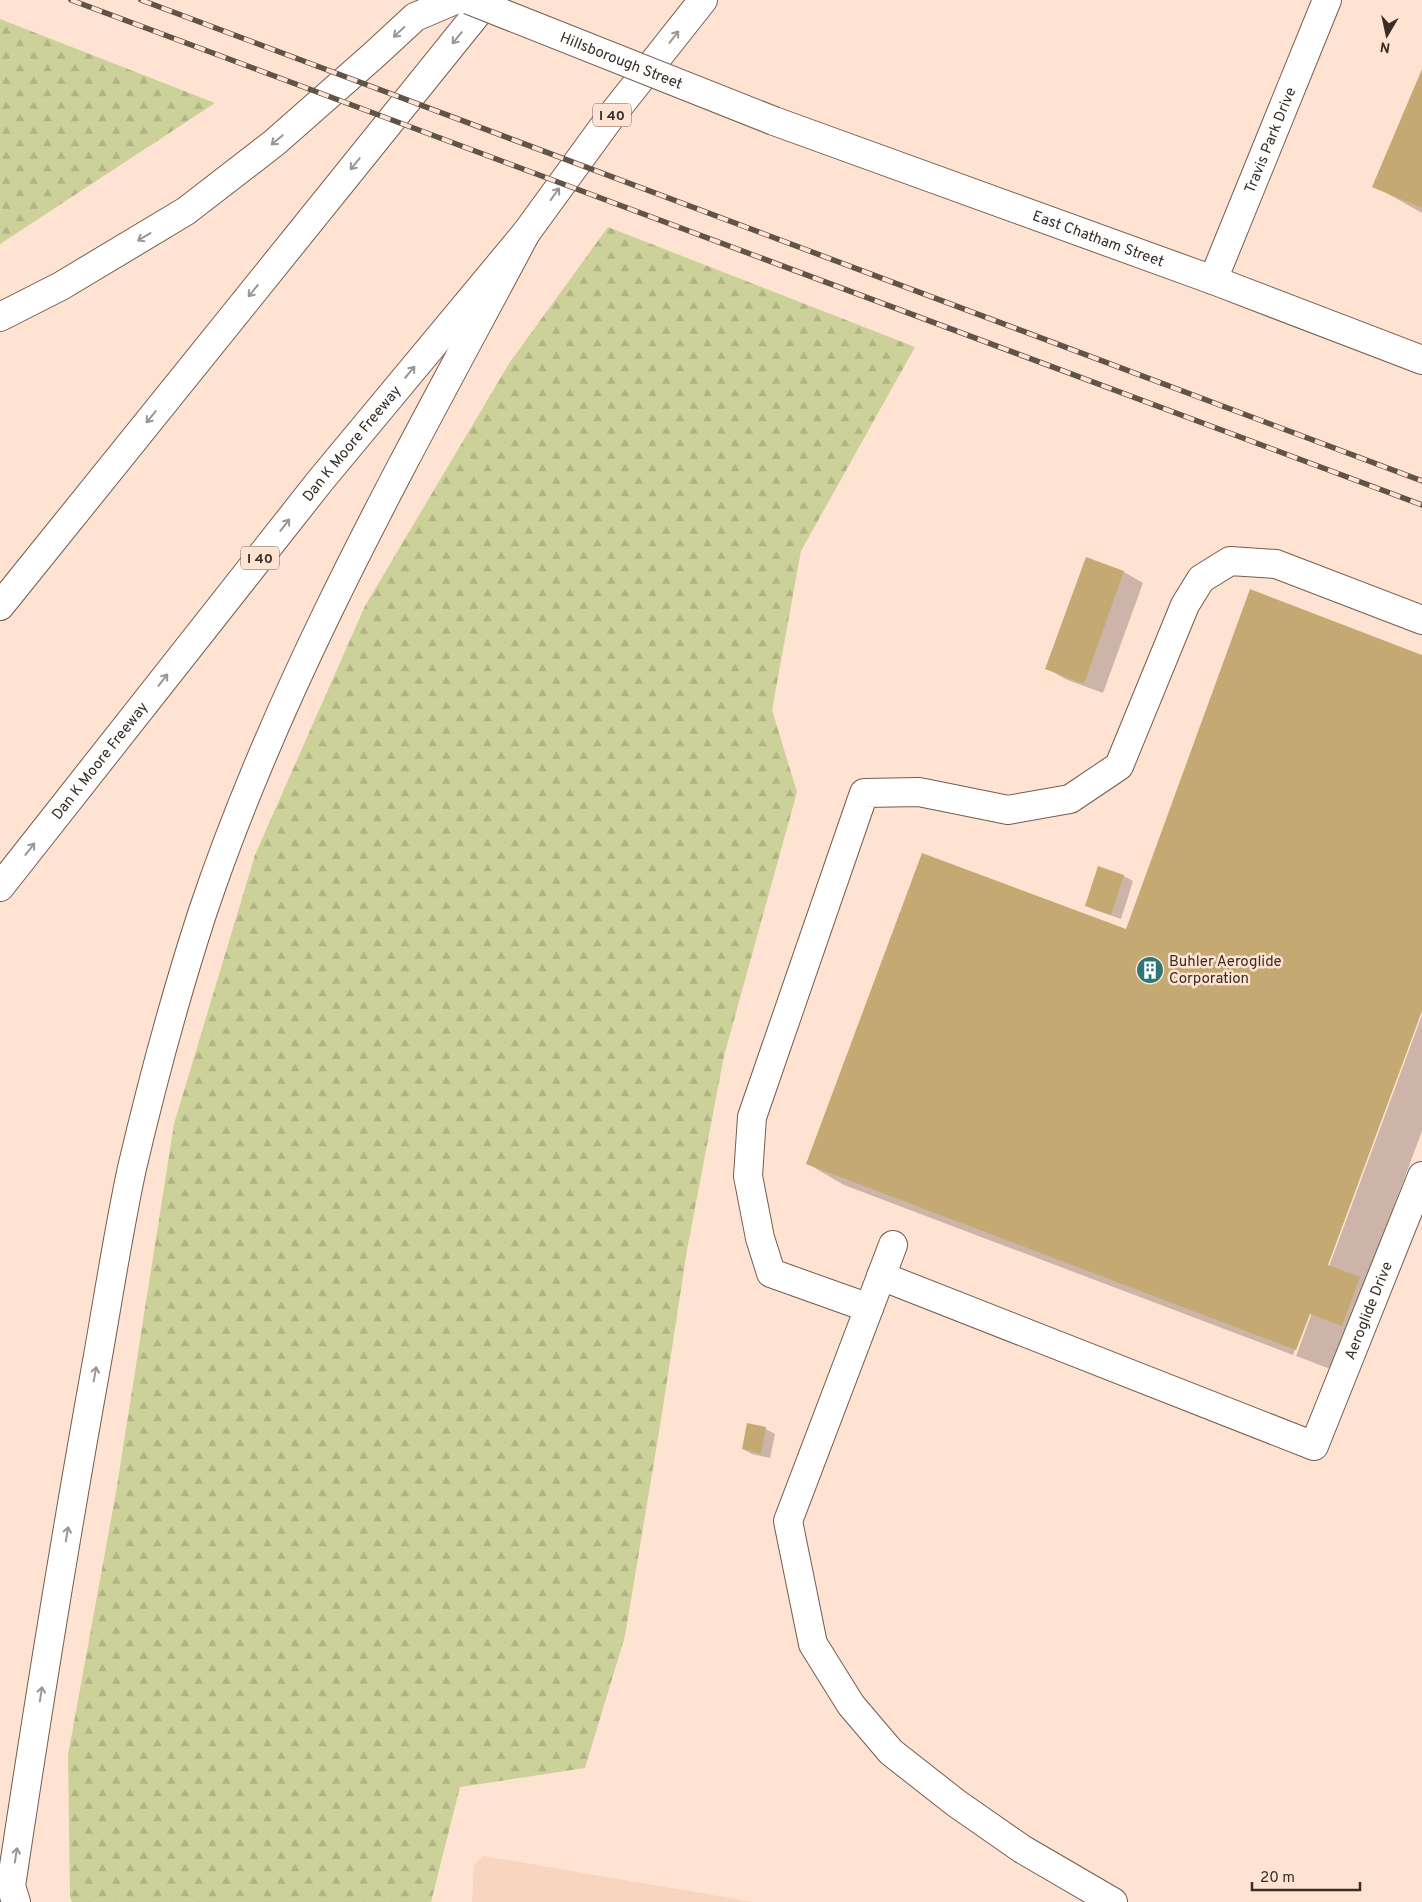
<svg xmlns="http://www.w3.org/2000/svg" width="1422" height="1902" font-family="Overpass,sans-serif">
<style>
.built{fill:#f8d5bf}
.forest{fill:url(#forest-firs)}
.shadow{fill:#0003}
.building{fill:#c5a972}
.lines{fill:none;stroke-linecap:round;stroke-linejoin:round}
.minor-casing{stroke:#745c4d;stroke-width:30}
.major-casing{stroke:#745c4d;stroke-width:30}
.highway-casing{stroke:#745c4d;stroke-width:30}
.minor{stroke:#fff;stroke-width:28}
.major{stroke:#fff;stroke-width:28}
.highway{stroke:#fff;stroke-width:28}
.rail-casing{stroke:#60534a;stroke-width:5.5}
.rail{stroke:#ffe3d2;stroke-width:4;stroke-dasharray:11;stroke-linecap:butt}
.major-bridge-casing{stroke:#745c4d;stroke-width:30;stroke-linecap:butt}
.major-bridge{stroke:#fff;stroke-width:28}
.oneway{stroke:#9c9693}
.labels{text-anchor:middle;stroke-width:5;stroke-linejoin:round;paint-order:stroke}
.shield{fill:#ffe3d2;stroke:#74645a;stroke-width:1}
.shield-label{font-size:14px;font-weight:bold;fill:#382e27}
.street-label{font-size:15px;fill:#382e27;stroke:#ffe3d2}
.poi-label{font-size:15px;fill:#382e27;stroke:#ffe3d2;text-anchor:start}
</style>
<defs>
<pattern id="forest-firs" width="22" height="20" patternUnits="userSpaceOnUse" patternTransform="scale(1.25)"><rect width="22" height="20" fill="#ccd19a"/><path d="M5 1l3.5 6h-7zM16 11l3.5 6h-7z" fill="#b0b485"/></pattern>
</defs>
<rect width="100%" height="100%" fill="#ffe3d2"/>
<path class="built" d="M484,1856L753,1902H472L474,1865Z"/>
<path class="forest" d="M0,19L215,103L0,244Z
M608,227L915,347L801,551L772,710L797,792L724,1056L687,1250L661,1420L625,1636L585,1768L460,1787L431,1902H72L70,1897L68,1755L116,1492L174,1124L255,855L365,606L510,362Z"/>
<path class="shadow" d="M1422,72V213L1374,186Z
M1087,559L1124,572L1143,583L1103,693L1065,679L1047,668Z
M1422,656V1008L1293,1355L844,1185L808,1164L1127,931Z
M1099,868L1124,876L1133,881L1121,919L1095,910L1086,905Z
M1422,1015V1131L1333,1370L1296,1356Z
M748,1425L766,1429L775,1434L770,1458L752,1454L743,1449Z"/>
<path class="building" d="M1422,69V208L1372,187Z
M1086,557L1124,571L1084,684L1045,669Z
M1250,589L1422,655V1011L1328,1265L1360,1277L1342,1326L1310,1314L1296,1350L806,1164L922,853L1126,929Z
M1098,866L1124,875L1111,915L1085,906Z
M747,1423L766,1427L761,1454L742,1449Z"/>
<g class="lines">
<g class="minor-casing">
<g id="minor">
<path id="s1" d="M1213,280L1327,0"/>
<path d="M893,1245L788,1521L813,1644L851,1705L891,1752L956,1803L1022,1849L1113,1902"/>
<path id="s2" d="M881,1276L1314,1446L1422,1176"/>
<path d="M869,1308L771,1273L760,1238L748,1176L752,1117L864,793L919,792L1008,810L1070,799L1119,766L1185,605L1201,579L1230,561L1276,564L1422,620"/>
</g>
</g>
<g class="major-casing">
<g id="major">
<path id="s3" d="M774,121L1213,280L1422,360"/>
</g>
</g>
<g class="highway-casing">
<g id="highway">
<path d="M0,317L61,286L186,211L274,143L374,55L415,17L455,0"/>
<path d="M0,606L488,0"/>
<path id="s4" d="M0,887L320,481L526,233L612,115L703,0"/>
<path d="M16,1902L11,1886C37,1713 65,1539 96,1367C108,1300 118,1233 132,1168C152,1083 175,997 202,914C282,675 408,455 526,233"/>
</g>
</g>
<use href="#minor" class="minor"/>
<use href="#major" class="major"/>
<use href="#highway" class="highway"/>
<g class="rail-casing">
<path id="rail" d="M71,0L1422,505
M141,0L1422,481"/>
</g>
<use href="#rail" class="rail"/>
<g class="major-bridge-casing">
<g id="major-bridge">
<path id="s5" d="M469,0L774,121"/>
</g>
</g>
<use href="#major-bridge" class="major-bridge"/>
</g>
<defs><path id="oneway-shaft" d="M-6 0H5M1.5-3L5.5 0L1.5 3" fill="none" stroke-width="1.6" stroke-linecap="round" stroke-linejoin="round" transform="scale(1.25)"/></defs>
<g class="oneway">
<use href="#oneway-shaft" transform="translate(399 32) rotate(137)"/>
<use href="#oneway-shaft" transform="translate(674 37) rotate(-52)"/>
<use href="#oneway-shaft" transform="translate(457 38) rotate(129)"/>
<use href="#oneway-shaft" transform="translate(277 140) rotate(140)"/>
<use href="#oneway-shaft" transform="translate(355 164) rotate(129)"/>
<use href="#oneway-shaft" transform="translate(555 194) rotate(-54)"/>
<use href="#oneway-shaft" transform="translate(144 237) rotate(149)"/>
<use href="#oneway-shaft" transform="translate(253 291) rotate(129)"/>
<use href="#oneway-shaft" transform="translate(410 372) rotate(-50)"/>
<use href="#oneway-shaft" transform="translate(151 417) rotate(129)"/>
<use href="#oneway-shaft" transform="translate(285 525) rotate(-52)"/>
<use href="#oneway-shaft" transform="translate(163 680) rotate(-52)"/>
<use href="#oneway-shaft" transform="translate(30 849) rotate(-52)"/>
<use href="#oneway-shaft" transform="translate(95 1374) rotate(-80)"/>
<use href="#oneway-shaft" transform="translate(67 1534) rotate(-81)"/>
<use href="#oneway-shaft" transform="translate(41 1694) rotate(-81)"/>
<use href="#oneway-shaft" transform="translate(16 1855) rotate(-81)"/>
</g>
<defs>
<g id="building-disc" transform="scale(1.4375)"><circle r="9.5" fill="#2d7679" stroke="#ffe3d2"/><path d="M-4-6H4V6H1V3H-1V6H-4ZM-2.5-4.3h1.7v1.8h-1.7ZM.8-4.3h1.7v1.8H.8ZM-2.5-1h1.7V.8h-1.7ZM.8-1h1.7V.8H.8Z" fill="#fff"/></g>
</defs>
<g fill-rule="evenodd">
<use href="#building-disc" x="1150" y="970"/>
</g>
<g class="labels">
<g class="shield">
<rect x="593" y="103.5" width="38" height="23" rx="4"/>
<rect x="241" y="546.5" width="38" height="23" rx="4"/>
</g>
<g class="shield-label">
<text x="612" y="120">I 40</text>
<text x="260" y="563">I 40</text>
</g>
<g class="street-label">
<text dy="5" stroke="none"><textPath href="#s5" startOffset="164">Hillsborough Street</textPath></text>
<text dy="5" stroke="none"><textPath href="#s1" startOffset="151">Travis Park Drive</textPath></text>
<text dy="5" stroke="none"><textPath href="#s3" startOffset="345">East Chatham Street</textPath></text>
<text dy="5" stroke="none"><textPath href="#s4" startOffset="566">Dan K Moore Freeway</textPath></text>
<text dy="5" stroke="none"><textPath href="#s4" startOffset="161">Dan K Moore Freeway</textPath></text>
<text dy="5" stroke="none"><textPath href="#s2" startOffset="611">Aeroglide Drive</textPath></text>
</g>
<g class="poi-label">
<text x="1169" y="966">Buhler Aeroglide<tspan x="1169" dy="17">Corporation</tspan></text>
</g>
</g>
<g transform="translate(1387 35) rotate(189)" stroke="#ffe3d2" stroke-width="4" paint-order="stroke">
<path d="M0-4L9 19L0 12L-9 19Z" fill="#382e27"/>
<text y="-8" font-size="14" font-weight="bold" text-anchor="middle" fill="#382e27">N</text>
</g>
<path d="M1252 1882v8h108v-8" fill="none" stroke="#382e27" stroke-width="2.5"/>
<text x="1260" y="1882" font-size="15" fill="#382e27" stroke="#ffe3d2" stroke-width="4" paint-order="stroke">20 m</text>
</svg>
